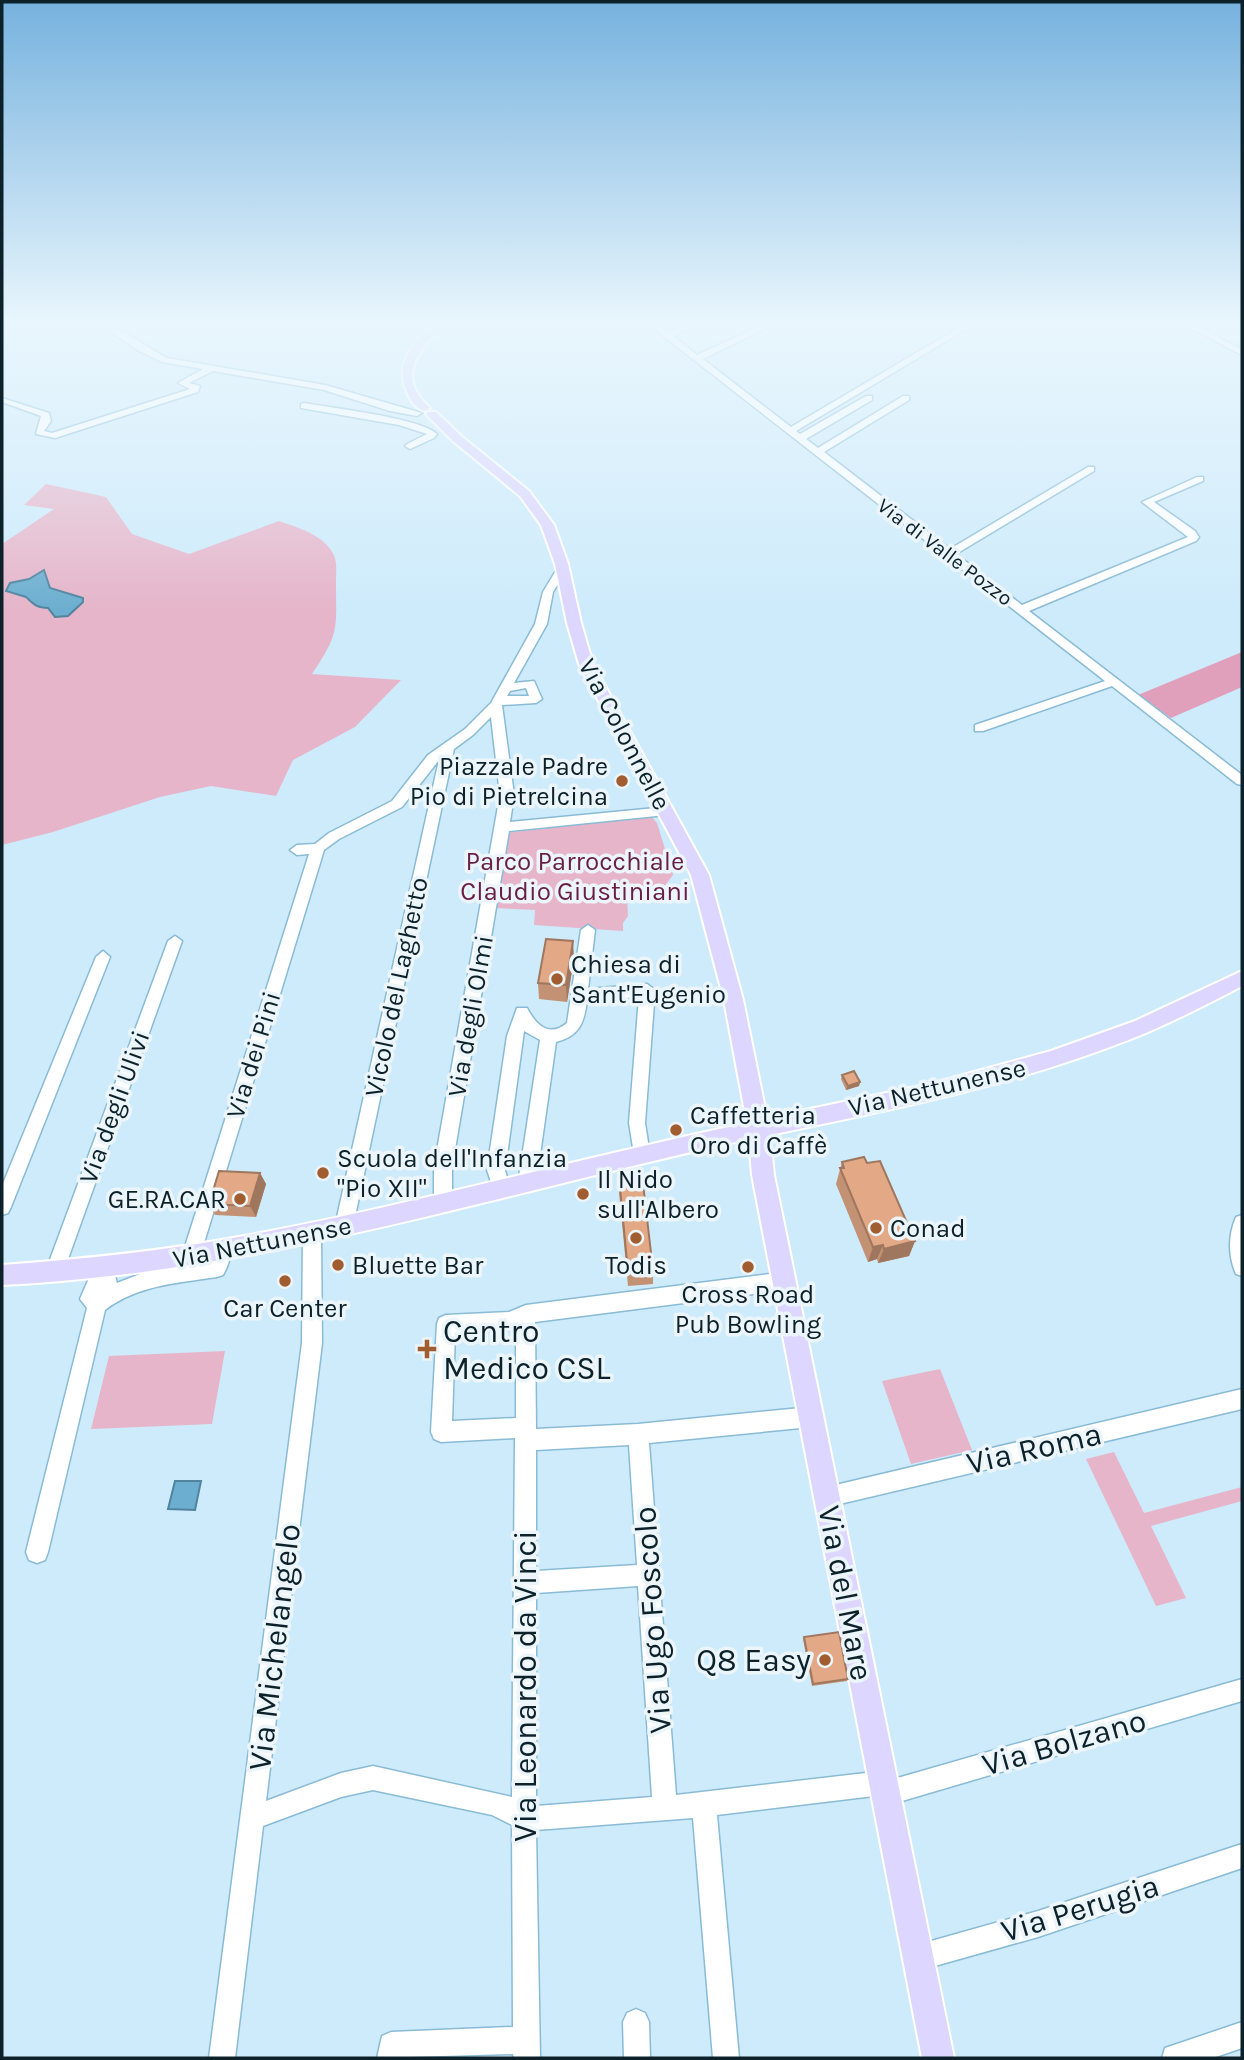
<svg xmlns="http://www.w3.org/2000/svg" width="1244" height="2060" font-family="Karla,sans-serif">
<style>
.green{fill:#e6b5ca}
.forest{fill:#e0a0bb}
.water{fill:#6caecf;stroke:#50849e;stroke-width:2}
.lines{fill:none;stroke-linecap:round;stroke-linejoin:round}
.minor-casing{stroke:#8abbd5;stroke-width:3}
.major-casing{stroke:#fff;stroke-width:4}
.minor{fill:#fff;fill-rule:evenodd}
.major{fill:#ddd6fe;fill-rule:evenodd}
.wall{fill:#c39173}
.shaded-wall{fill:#9f765e}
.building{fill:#e3a986;stroke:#9f765e;stroke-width:2}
.poi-dot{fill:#a15c2f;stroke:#ebf5fa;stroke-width:2.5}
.labels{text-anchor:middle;stroke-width:7;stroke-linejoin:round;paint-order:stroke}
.far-street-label{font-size:21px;fill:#0d212a;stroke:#ebf5fa}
.street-label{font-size:26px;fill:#0d212a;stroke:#ebf5fa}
.poi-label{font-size:26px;fill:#0d212a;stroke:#ebf5fa;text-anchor:start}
.park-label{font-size:26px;fill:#691f45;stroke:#ebf5fa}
.near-poi-label{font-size:32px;fill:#0d212a;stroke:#ebf5fa;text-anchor:start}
.near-street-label{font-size:32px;fill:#0d212a;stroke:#ebf5fa}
</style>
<rect width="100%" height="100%" fill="#ceebfb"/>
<path class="green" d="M46,484L106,497L132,534L189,554L279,521C298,528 319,533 331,550C338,560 336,570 336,582C336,630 340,632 312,674L401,680L355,727L293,760L276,796L211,786L160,797L53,832L2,845V544L54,509L24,505Z
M651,816L657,823L673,875L663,888L627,897L628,916L623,923V931L534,925L535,910L494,908L506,833Z
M225,1351L212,1424L91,1429L109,1356Z
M940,1369L972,1450L911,1464L882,1381Z
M1114,1452L1144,1513L1242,1487V1501L1151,1526L1186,1598L1156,1606L1086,1459Z"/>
<path class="forest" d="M1242,652V687L1171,718L1138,695Z"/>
<path class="water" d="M44,570L50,588L83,598V602L68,616L55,617L48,608C36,608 34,604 26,597L6,591L10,583L29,579Z
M175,1481H201L195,1510L168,1509Z"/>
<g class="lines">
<g class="minor-casing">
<path id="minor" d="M95,321C112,321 149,349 167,358L325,385L422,413L417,416L390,411L324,390L213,371L189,383L200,386L198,392L55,438L36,434L41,416L2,402V398L49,413L51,421L44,431L52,433L190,389L178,383L203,369L162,362L139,351Z
M644,321H654L668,333L693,321H705L673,336L697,355L770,321H781L703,359L791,427L970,321H980L796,431L800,434L866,396H872V400L806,439L818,448L903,396H909V400L824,452L950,549L1088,467H1094V471L956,554L1022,605L1188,537L1142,502L1197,477H1203V481L1154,502L1195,531L1199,537L1196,541L1029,611L1242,775V785L1237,784L1112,686L983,731H975V725L1105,681Z
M1177,321H1188L1242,350V355Z
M304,403C331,408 421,418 437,434L434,438L410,449L405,446L407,444L427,434L399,425L301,408V404Z
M560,564L569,566L553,592L547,624L514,683L534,681L542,699L536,703L502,705L514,795L510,822L666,807L673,811L666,815L509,831L452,1167V1203L449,1209L443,1211L437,1209L434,1203V1167L500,795L491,717L473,735L454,749L353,1226L350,1232L344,1234L338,1232L335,1226L439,760L402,807L339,839L324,850L200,1256L197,1262L191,1264L210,1262L216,1245L222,1243L228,1245C233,1254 228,1266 223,1275L217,1277C178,1283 137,1285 105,1310L48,1552L45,1560L37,1563L29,1560L26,1552L87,1308L80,1299L96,1262L105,1259L111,1261L117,1283L153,1269L191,1264L185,1262L182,1256L309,854L297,855L290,850L297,845L315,844L329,833L392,801L428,755L465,729L491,703L535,624L543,592ZM526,688L529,696H507L510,691Z
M588,925L595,930L588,989L647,984L655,990L645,1123L650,1155L647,1160L641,1162L635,1160L629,1123L639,997L587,1001C584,1024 579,1036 556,1042L536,1183L533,1188L527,1191L521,1188L518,1183L540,1040L524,1031L505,1170L510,1189L507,1194L501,1197L495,1194L487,1170L507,1036L517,1008H527C536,1025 549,1038 567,1023L581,930Z
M175,936L182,941L63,1273L61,1279L54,1281L47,1279L45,1273L168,941Z
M103,951L110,957L11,1207L8,1213L2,1215V1186L96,957Z
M1242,1215V1276L1236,1274C1228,1256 1228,1235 1236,1217Z
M312,1226L318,1228L321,1234L322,1343L266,1801L341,1773L373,1766L512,1797L515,1438L441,1442L434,1439L431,1432L437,1324L439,1318L446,1315L509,1312L526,1305L785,1272L792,1275L794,1281L792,1287L785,1290L535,1322L536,1429L638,1424L811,1407L818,1410L821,1417L818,1424L811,1427L649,1443L676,1795L883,1771L891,1775L894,1779L1242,1679V1701L885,1806L876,1803L874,1796L717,1815L739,2058H713L693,1818L536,1830L540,2058H514L513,2054L377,2058L382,2036L391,2032L513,2027L512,1825L492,1815L373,1790L341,1797L263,1826L235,2058H209L302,1343L303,1234L306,1228ZM516,1327V1418L452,1421L455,1333L510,1330ZM629,1445L637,1565L536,1571V1450ZM638,1586L652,1797L536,1806V1593Z
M1242,1389V1409L827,1507L820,1504L817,1497L820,1490L827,1487Z
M1242,1844V1868L1038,1937L917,1971L908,1967L904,1958L908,1949L917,1945L1038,1911Z
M636,2009L645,2013L649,2022L650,2058H624L623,2022L627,2013Z
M1242,2022V2048L1213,2058H1162L1165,2048Z"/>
</g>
<g class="major-casing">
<path id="major" d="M434,321H445C421,350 393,375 430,408L425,411C415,408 411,401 407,392C393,363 416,342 434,321Z
M428,412H436L461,436L529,491L554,525L568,564L581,623L593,664L709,875L743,1000L767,1118L934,1083L1051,1051L1135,1021L1242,971V986C1206,1005 1169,1024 1131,1039C1015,1085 891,1110 770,1135L774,1175L954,2058H922L752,1175L749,1139C501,1193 257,1273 2,1285V1265C83,1259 164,1251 244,1236C413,1205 579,1158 747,1123L724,1000L691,875L579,664L567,623L555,564L541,525L520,496L453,441L426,414Z"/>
</g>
<use href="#minor" class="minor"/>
<use href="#major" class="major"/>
</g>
<path class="wall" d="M574,958L567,1002L539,999L538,983Z
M842,1075L860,1082L859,1086L846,1090L841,1079Z
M842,1162L867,1163L915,1241L909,1256L878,1263L877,1259L868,1262L836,1184Z
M260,1173L266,1184L256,1217L215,1215L209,1204Z
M619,1177L653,1270V1284L628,1286L619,1192Z
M804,1637L848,1679L847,1681L812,1686L803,1639Z"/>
<path class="shaded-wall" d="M573,941L574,958L567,1002L566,985Z
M860,1082L859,1086L846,1090L848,1086Z
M260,1173L266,1184L256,1217L250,1206Z
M915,1241L909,1256L878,1263L884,1249Z
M883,1245L877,1259L868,1262L873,1247Z"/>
<path class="building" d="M546,939L573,941L566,985L538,983Z
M854,1071L860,1082L848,1086L842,1075Z
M864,1157L867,1163L880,1161L915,1241L884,1249L883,1245L873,1247L840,1168H844L842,1162Z
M219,1171L260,1173L250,1206L209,1204Z
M642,1175L653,1270L628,1272L619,1177Z
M839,1632L848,1679L813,1684L804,1637Z"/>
<linearGradient id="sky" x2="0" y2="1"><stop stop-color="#76b2de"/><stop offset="0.53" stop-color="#e9f6fd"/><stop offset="1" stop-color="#e9f6fd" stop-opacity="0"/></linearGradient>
<rect width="1244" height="610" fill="url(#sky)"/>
<g class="poi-dot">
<circle cx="622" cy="781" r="7"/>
<circle cx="557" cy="979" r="7"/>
<circle cx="676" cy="1130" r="7"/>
<circle cx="323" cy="1173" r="7"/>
<circle cx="583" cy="1194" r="7"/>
<circle cx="240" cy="1199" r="7"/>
<circle cx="876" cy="1228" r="7"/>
<circle cx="636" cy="1238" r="7"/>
<circle cx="338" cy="1265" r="7"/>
<circle cx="748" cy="1267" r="7"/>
<circle cx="285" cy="1281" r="7"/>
<path d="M423.5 1338.5h7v7h7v7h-7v7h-7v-7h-7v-7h7z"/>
<circle cx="825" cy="1660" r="7"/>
</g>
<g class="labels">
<g class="far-street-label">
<text transform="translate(945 552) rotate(37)" y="7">Via di Valle Pozzo</text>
</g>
<g class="street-label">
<text transform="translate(625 734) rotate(62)" y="9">Via Colonnelle</text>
<text transform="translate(396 987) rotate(-78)" y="9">Vicolo del Laghetto</text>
<text transform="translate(470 1016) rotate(-80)" y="9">Via degli Olmi</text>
<text transform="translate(253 1055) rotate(-73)" y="9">Via dei Pini</text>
<text transform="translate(937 1087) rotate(-13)" y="9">Via Nettunense</text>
<text transform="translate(114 1107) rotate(-70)" y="9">Via degli Ulivi</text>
<text transform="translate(262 1242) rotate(-11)" y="9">Via Nettunense</text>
</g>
<g class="poi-label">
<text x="608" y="775" text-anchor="end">Piazzale Padre<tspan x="608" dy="30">Pio di Pietrelcina</tspan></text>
<text x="571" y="973">Chiesa di<tspan x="571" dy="30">Sant'Eugenio</tspan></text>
<text x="690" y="1124">Caffetteria<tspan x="690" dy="30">Oro di Caffè</tspan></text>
<text x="337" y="1167">Scuola dell'Infanzia<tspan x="337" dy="30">"Pio XII"</tspan></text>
<text x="597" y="1188">Il Nido<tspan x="597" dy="30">sull'Albero</tspan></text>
<text x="226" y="1208" text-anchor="end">GE.RA.CAR</text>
<text x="890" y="1237">Conad</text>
<text x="352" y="1274">Bluette Bar</text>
<text x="636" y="1274" text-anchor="middle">Todis</text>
<text x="748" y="1303" text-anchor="middle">Cross Road<tspan x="748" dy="30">Pub Bowling</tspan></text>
<text x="285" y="1317" text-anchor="middle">Car Center</text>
</g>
<g class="park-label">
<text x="575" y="870">Parco Parrocchiale<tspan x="575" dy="30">Claudio Giustiniani</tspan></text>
</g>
<g class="near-poi-label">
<text x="443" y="1342">Centro<tspan x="443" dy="37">Medico CSL</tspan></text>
<text x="811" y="1671" text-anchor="end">Q8 Easy</text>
</g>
<g class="near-street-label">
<text transform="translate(1034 1448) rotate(-13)" y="11">Via Roma</text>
<text transform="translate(846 1593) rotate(79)" y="11">Via del Mare</text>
<text transform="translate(652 1620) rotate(-94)" y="11">Via Ugo Foscolo</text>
<text transform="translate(274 1647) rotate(-83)" y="11">Via Michelangelo</text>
<text transform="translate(525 1686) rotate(-90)" y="11">Via Leonardo da Vinci</text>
<text transform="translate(1064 1742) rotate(-16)" y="11">Via Bolzano</text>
<text transform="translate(1080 1908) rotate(-17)" y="11">Via Perugia</text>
</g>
</g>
<rect width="1244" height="2060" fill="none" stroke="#0d212a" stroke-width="7"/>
</svg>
